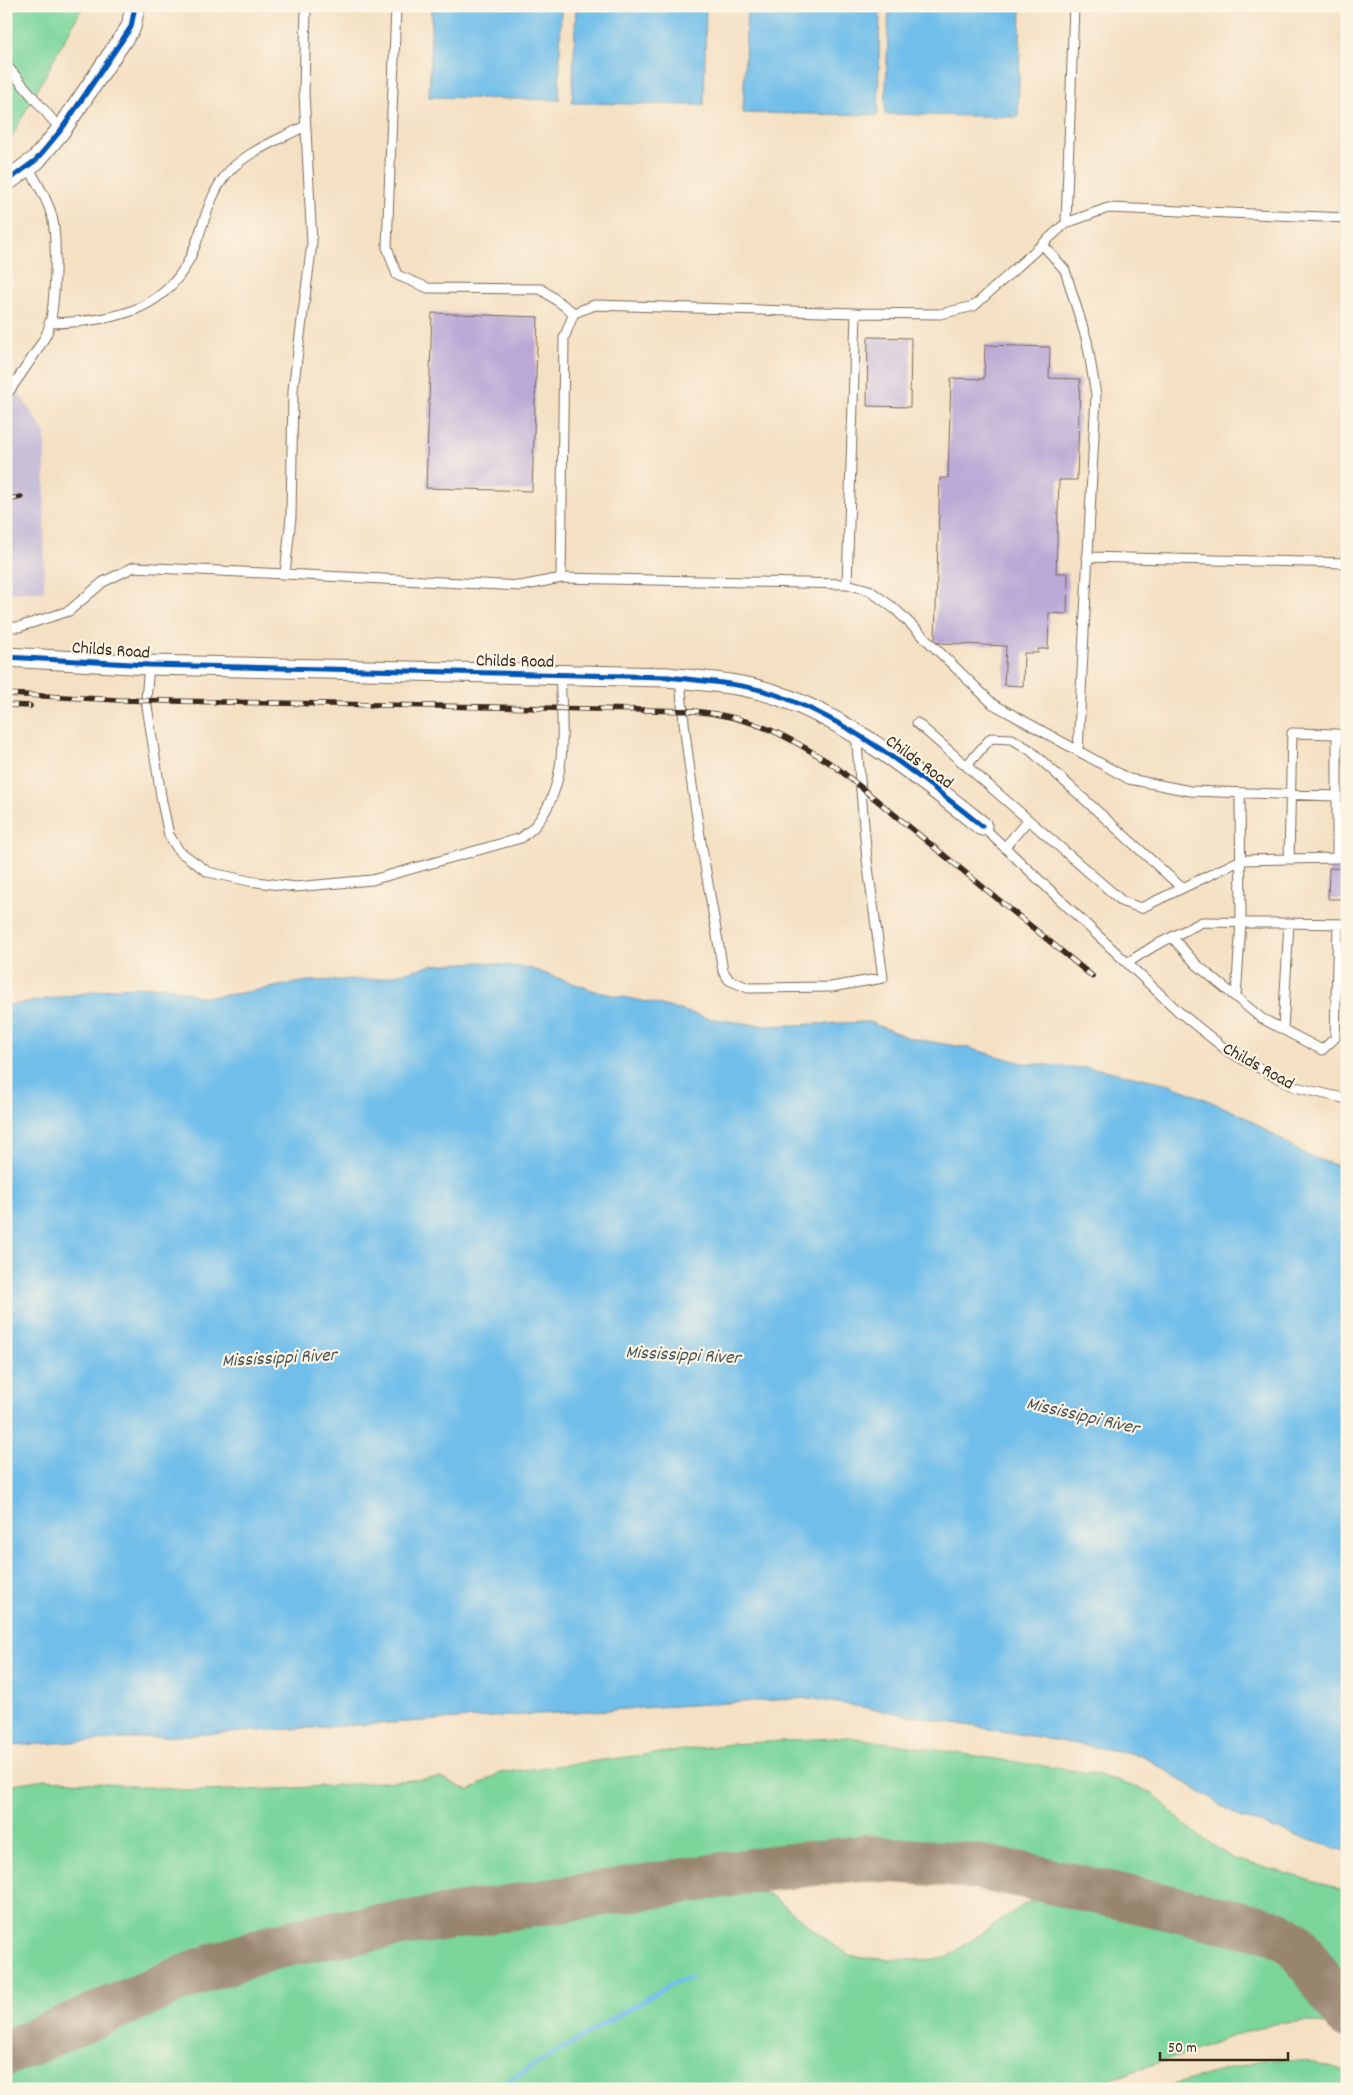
<svg xmlns="http://www.w3.org/2000/svg" width="1353" height="2095" font-family="Dekko,sans-serif">
<style>
.industrial{fill:#c8bfd8}
.green{fill:#7bd69c;stroke:#5b805d}
.water{fill:#6fbeea;stroke:#557484}
.lines{fill:none;stroke-linecap:round;stroke-linejoin:round}
.stream{stroke:#6fbeea;stroke-width:5}
.taxiway{stroke:#988570;stroke-width:46}
.building{fill:#baa9d6}
.service-casing{stroke:#7c6a58;stroke-width:11}
.minor-casing{stroke:#7c6a58;stroke-width:21}
.service{stroke:#fff;stroke-width:9}
.minor{stroke:#fff;stroke-width:19}
.rail-casing{stroke:#3b2a1e;stroke-width:5.5}
.rail{stroke:#fcf5e5;stroke-width:4;stroke-dasharray:11;stroke-linecap:butt}
.cycleway-casing{stroke:#fcf5e5;stroke-width:8}
.cycleway{stroke:#0057b8;stroke-width:5}
.labels{text-anchor:middle;stroke-width:4.5;stroke-linejoin:round;paint-order:stroke}
.street-label{font-size:18px;fill:#3b2a1e;stroke:#fcf5e5}
.water-label{font-size:19px;font-style:italic;fill:#4b565b;stroke:#fcf5e5}
</style>
<rect width="100%" height="100%" fill="#fcf5e5"/>
<filter id="ink" filterUnits="userSpaceOnUse"><feTurbulence type="fractalNoise" baseFrequency=".02" numOctaves="2"/><feDisplacementMap in="SourceGraphic" scale="10" xChannelSelector="R" yChannelSelector="G"/><feConvolveMatrix kernelMatrix="1 2 1 2 8 2 1 2 1" color-interpolation-filters="sRGB"/></filter>
<filter id="wash" filterUnits="userSpaceOnUse"><feTurbulence type="fractalNoise" baseFrequency=".0096" numOctaves="4" result="noise"/><feDisplacementMap in="SourceGraphic" scale="20" xChannelSelector="R" yChannelSelector="G"/><feGaussianBlur stdDeviation="1.12" result="paint"/><feColorMatrix in="noise" values="0 0 0 0 0 0 0 0 0 0 0 0 0 0 0 0 0 1.4 0 .05"/><feComposite in="paint" operator="in"/></filter>
<g filter="url(#wash)">
<rect width="100%" height="100%" fill="#f4e0c3"/>
<path class="industrial" d="M6,374L45,433L44,591L6,593Z"/>
<path class="green" d="M6,6H83L6,147Z
M849,1737L1096,1774L1153,1793L1187,1827L1232,1858L1347,1891V1985L1305,1928L1282,1913L1011,1853L953,1844L894,1840L822,1842L310,1917L207,1945L6,2029V1785L46,1779L198,1791L280,1789L441,1778L469,1791L499,1773L732,1744Z
M749,1891H759L773,1897L833,1945L848,1954L862,1958L921,1960L946,1958L1026,1903L1034,1901H1048L1255,1947L1276,1955L1328,2026L1307,2021L1274,2024L1242,2033L1084,2089H6V2074L216,1985L278,1966L336,1952Z
M1280,2059L1305,2061L1347,2072V2089H1158L1259,2060Z"/>
<path class="water" d="M432,6H561L559,100L429,97Z
M576,6H706L704,105L572,103Z
M747,6H880L878,115L743,113Z
M889,6L1021,7L1018,117L885,114Z
M481,962L532,969L598,992L657,1004L712,1019L766,1026L869,1022L909,1038L968,1048L1023,1063L1099,1069L1170,1084L1244,1116L1305,1155L1347,1169V1851L1334,1848L1242,1818L1141,1755L809,1698L6,1746V1006L116,988L166,986L201,997L235,994L308,981L379,979L433,965Z"/>
<g class="lines">
<path class="stream" d="M494,2089L675,1982L691,1978"/>
<path class="taxiway" d="M6,2053L203,1970L273,1947L323,1936L770,1868L863,1858L963,1865L1028,1876L1273,1931L1286,1937L1296,1945L1347,2016"/>
</g>
<g id="blocks">
<path class="building" d="M432,313L538,317L532,491L426,488Z
M868,337L911,338L910,407L867,406Z
M985,345L1050,347L1049,378L1080,379L1077,480H1059L1056,573H1068L1067,614L1049,613L1048,649H1038V653H1024L1023,686L1004,685L1006,646L939,643L935,639L940,478H948L951,378L984,379Z
M1329,868L1347,869V899H1328Z"/>
</g>
</g>
<g filter="url(#ink)">
<use href="#blocks" fill-opacity="0" stroke="#7c6a58" stroke-width="1"/>
<g class="lines">
<g class="service-casing">
<path id="service" d="M396,6L387,247L397,275L428,288L541,289L574,313L564,338L561,578
M6,65L61,130
M1066,223L1074,6
M1043,245L1065,270L1087,341L1096,395L1078,751
M574,313L595,305L856,313L940,314L974,306L1066,223L1108,208L1347,218
M49,323C112,322 171,312 195,246C204,223 210,195 225,176C244,152 279,140 305,126
M6,396C19,376 35,356 46,335C56,316 57,243 53,221C49,201 37,184 28,166
M1087,557L1347,563
M285,574L521,586L561,578L847,584L856,313
M847,584L869,590L895,609L993,704L1129,779L1190,791L1336,796
M6,627H19L69,611L103,582L134,567L285,574L291,517L293,390L312,243L304,93L306,6
M149,665L146,700L162,802L169,835L179,851L208,872L249,881L295,887L372,880L521,838C527,833 534,828 538,822C570,780 562,723 560,674
M680,678C687,776 707,874 723,971L729,980L748,988L831,987L883,978L867,860L856,734
M917,723L1123,902L1141,908L1241,860L1337,858V734L1292,733L1289,859
M966,766L991,738L1012,739L1030,750L1182,888
M982,826L1178,1011L1229,1052L1295,1087L1347,1099
M1005,847L1028,820
M1172,937L1196,964L1261,1018L1322,1050L1335,1038L1338,924
M1127,963L1154,946L1202,922L1347,924
M1236,997L1241,922L1240,793
M1283,1029L1289,923"/>
</g>
<g class="minor-casing">
<path id="minor" d="M6,182L36,160L61,130L131,27L135,6
M6,657L149,665L668,677C703,681 741,683 774,694C852,721 918,775 982,826"/>
</g>
<use href="#service" class="service"/>
<use href="#minor" class="minor"/>
<g class="rail-casing">
<path id="rail" d="M6,500L21,497
M6,694L119,700L694,711C753,717 787,735 836,767L1092,976
M6,705L30,706"/>
</g>
<use href="#rail" class="rail"/>
<g class="cycleway-casing">
<path id="cycleway" d="M6,182L36,160L61,130L131,27L135,6
M6,657L149,665L668,677C703,681 741,683 774,694C852,721 918,775 982,826"/>
</g>
<use href="#cycleway" class="cycleway"/>
</g>
</g>
<g class="labels">
<g class="street-label">
<text transform="translate(111 649) rotate(4)" y="6">Childs Road</text>
<text transform="translate(515 660) rotate(1)" y="6">Childs Road</text>
<text transform="translate(920 761) rotate(36)" y="6">Childs Road</text>
<text transform="translate(1259 1065) rotate(29)" y="6">Childs Road</text>
</g>
<g class="water-label">
<text transform="translate(683 1353) rotate(3)" y="7">Mississippi River</text>
<text transform="translate(279 1356) rotate(-3)" y="7">Mississippi River</text>
<text transform="translate(1083 1414) rotate(13)" y="7">Mississippi River</text>
</g>
</g>
<rect width="1353" height="2095" fill="none" stroke="#fcf5e5" stroke-width="25"/>
<path d="M1160 2052v8h128v-8" fill="none" stroke="#3b2a1e" stroke-width="2.5"/>
<text x="1168" y="2052" font-size="15" fill="#3b2a1e" stroke="#fcf5e5" stroke-width="4" paint-order="stroke">50 m</text>
</svg>
